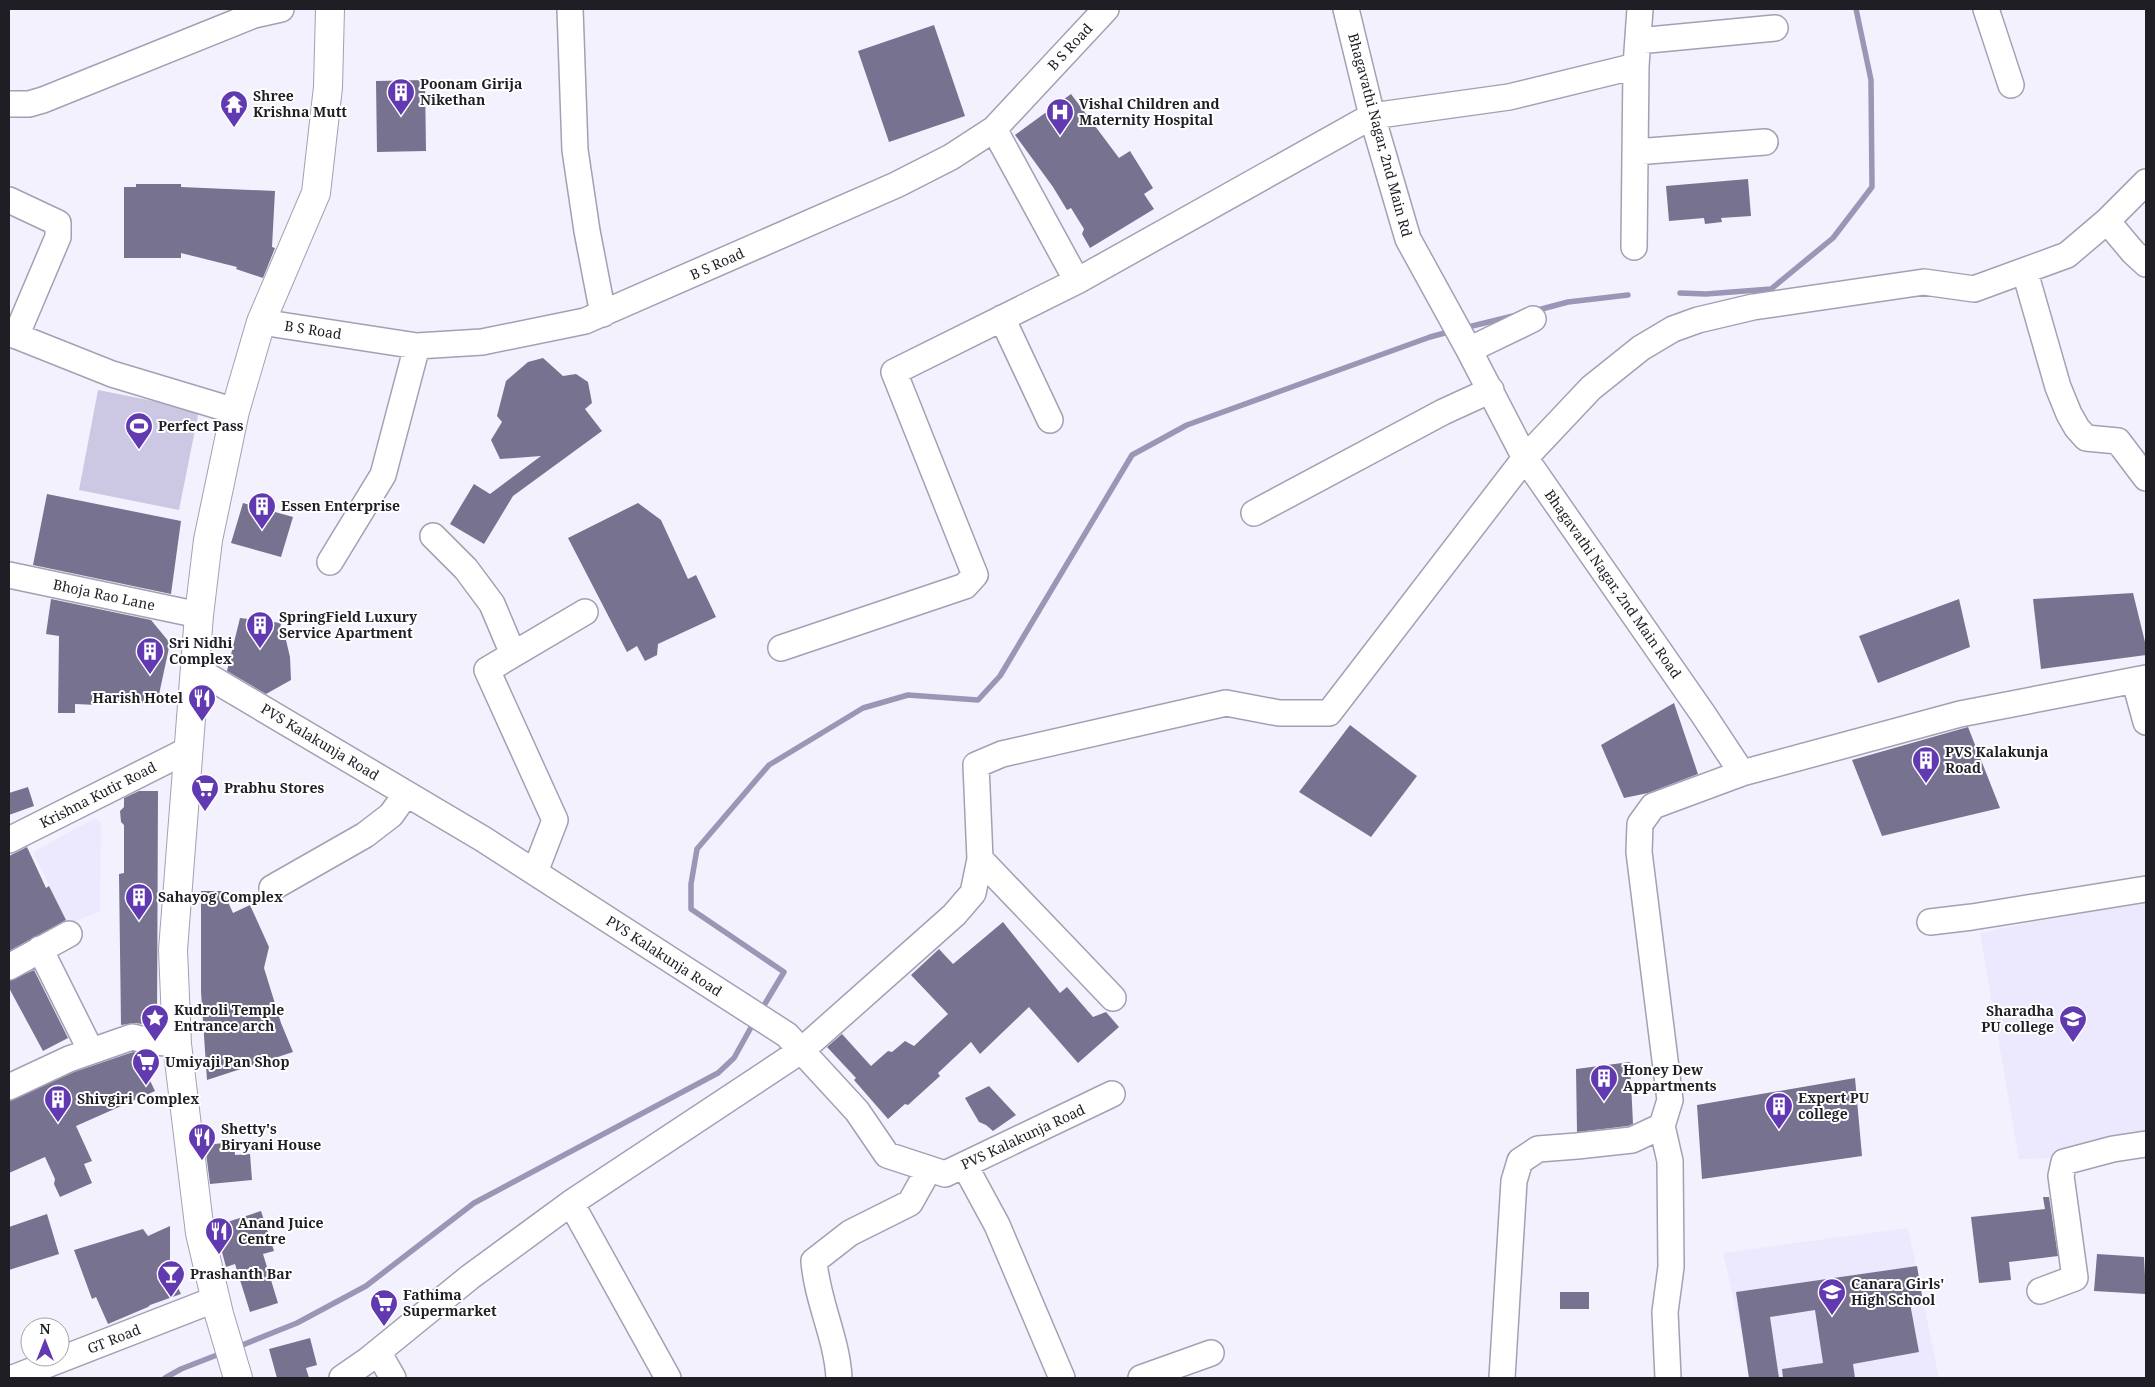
<svg xmlns="http://www.w3.org/2000/svg" width="2155" height="1387" font-family="'Noto Serif',serif">
<style>
.built{fill:#ece8fe}
.green{fill:#ccc8e4}
.lines{fill:none;stroke-linecap:round;stroke-linejoin:round}
.stream{stroke:#9b95b6;stroke-width:5.5}
.building{fill:#787291}
.minor-casing{stroke:#a3a0b3;stroke-width:28}
.major-casing{stroke:#a3a0b3;stroke-width:30}
.minor{stroke:#fff;stroke-width:25}
.major{stroke:#fff;stroke-width:28}
.labels{text-anchor:middle;stroke-width:4;stroke-linejoin:round;paint-order:stroke}
.street-label{font-size:14px;fill:#1f1e25;stroke:#fff}
.poi-label{font-size:14px;font-weight:bold;fill:#1f1e25;stroke:#fff;text-anchor:start}
</style>
<rect width="100%" height="100%" fill="#f3f1fd"/>
<path class="built" d="M95,818L101,823L100,911L68,924L33,852Z
M2146,899V1154L2019,1159L1980,933Z
M1908,1228L1939,1378H1752L1723,1253Z"/>
<path class="green" d="M98,390L199,410L179,510L79,490Z"/>
<g class="lines">
<path class="stream" d="M1680,293L1706,294L1771,289L1833,238L1872,187L1871,80L1856,9
M1534,311L1568,302L1628,295
M1464,328L1513,316
M760,1012L784,972L691,909V884L697,849L769,765L863,708L908,695L978,700L1000,676L1132,455L1187,425L1430,337L1452,331
M235,1348L297,1323L366,1286L474,1203L718,1073L734,1058L754,1022
M165,1378L181,1369L222,1353"/>
</g>
<path class="building" d="M934,25L965,116L889,142L858,51Z
M425,80L426,151L377,152L376,81Z
M1071,94L1119,158L1130,151L1153,188L1144,194L1154,209L1090,248L1082,234L1084,229L1071,208L1067,210L1053,187L1015,135Z
M1748,179L1751,216L1721,218L1722,222L1705,224L1704,218L1669,221L1666,186Z
M136,184H181V187L275,191L272,247L275,248L263,278L236,269L237,267L181,253V258H124V187H136Z
M543,358L563,376L576,374L588,382L592,403L585,409L602,431L513,496L484,544L450,524L474,484L490,494L541,456L500,459L491,440L502,422L497,416L506,381L528,362Z
M47,494L181,521L171,594L33,565Z
M243,503L293,517L281,557L231,543Z
M638,503L661,520L688,579L696,575L716,617L658,644L657,655L645,661L637,646L627,652L568,538Z
M2133,593L2146,646V655L2041,669L2033,599Z
M51,599L151,620L170,643L157,704L97,701V705L75,704V713H58L59,636L46,634Z
M1959,599L1970,647L1878,683L1859,636Z
M240,618L281,623L279,639L286,640L290,657L291,680L266,694L227,671Z
M1674,703L1698,774L1648,793L1624,798L1601,745Z
M1350,725L1417,776L1371,837L1299,792Z
M1968,727L2000,808L1882,836L1852,760Z
M28,787L34,806L9,815V793Z
M139,791H158L157,1026L135,1023L121,1025L119,874L124,873V825L121,822L120,811L124,807V798Z
M27,847L46,888L49,886L66,920L9,951V856Z
M201,891H223L233,913L250,905L269,947L264,968L281,1023L293,1052L207,1080L201,992Z
M1003,922L1060,993L1067,987L1093,1017L1106,1012L1119,1027L1078,1063L1029,1007L980,1054L971,1042L938,1073L940,1076L908,1105L905,1104L888,1119L854,1080L856,1078L827,1047L842,1034L871,1066L888,1051L892,1052L905,1041L914,1046L948,1014L911,975L939,949L953,964Z
M34,970L68,1038L43,1051L9,988V981Z
M133,1052L137,1053L155,1091L76,1126L92,1161L84,1164L92,1183L60,1197L54,1184L55,1179L45,1157L9,1173V1101L74,1072Z
M1630,1062L1633,1124L1628,1126L1577,1132L1576,1069Z
M1855,1078L1862,1156L1702,1179L1697,1105Z
M989,1086L1016,1115L993,1131L986,1125L979,1122L965,1098Z
M234,1142L235,1155L250,1154L252,1180L210,1184L205,1145Z
M2043,1197H2049L2058,1256L2009,1262L2011,1280L1979,1283L1971,1217L2045,1209Z
M261,1211L274,1251L263,1254L278,1303L250,1312L235,1264L226,1267L215,1226Z
M47,1214L59,1254L9,1270V1227Z
M170,1226V1271L181,1294L150,1305L148,1307L108,1324L96,1297L92,1299L74,1250L143,1229L148,1236Z
M2097,1254L2144,1257L2146,1294L2094,1291Z
M1917,1266L1922,1296L1909,1298L1919,1352L1853,1364L1855,1378H1783L1782,1369L1823,1363L1815,1310L1770,1317L1779,1378H1749L1736,1292Z
M1560,1292H1589V1309H1560Z
M310,1338L317,1365L306,1368L309,1378H277L269,1349Z"/>
<g class="lines">
<g class="minor-casing">
<path id="minor" d="M570,9L575,150L587,231L603,314
M1346,9L1372,116L1408,239L1469,350L1525,458L1703,714L1742,773
M1986,9L2011,85
M1638,41L1775,28
M9,104H29L43,100L254,15L281,9
M994,129L1077,281
M1635,152L1765,142
M9,200L58,223V237L16,336
M2107,221L2133,252L2146,264
M1634,247L1636,66L1640,9
M2025,272L2058,387L2069,414L2077,428L2086,438L2118,441L2146,478
M1002,318L1050,420
M261,322L417,346L482,342L585,321L896,185L951,157L994,129L1106,9
M9,333L112,374L235,411
M1469,350L1533,319
M1254,513L1443,412L1491,390
M433,536L466,569L492,604L513,654
M330,562L383,475L417,346
M9,575L199,615
M781,648L965,586L975,575L894,372L1077,281L1372,116L1509,97L1636,66
M196,669L483,839L787,1035L857,1111L887,1155L945,1174L1112,1094
M2135,682L2146,722
M9,840L188,750
M980,859L1113,998
M535,872L555,820L487,670L585,612
M272,888L365,835L391,815L406,794
M1930,922L1972,917L2146,889
M40,949L91,1051
M9,967L69,934
M9,1087L69,1059L132,1037L155,1042L177,1044
M1662,1126L1670,1161L1671,1267L1665,1312L1668,1378
M965,1166L997,1225L1062,1378
M571,1203L668,1378
M2040,1291L2075,1278L2061,1176L2064,1162L2113,1149L2146,1144
M378,1352L393,1378
M13,1378L216,1299
M342,1378L368,1360L470,1277L571,1203L802,1050L954,915L973,893L980,859L976,765L1002,754L1226,703L1279,713H1329L1525,458L1591,388L1641,348L1673,329L1698,320L1753,307L1924,282L1974,289L2067,255L2107,221L2146,182
M839,1378C837,1338 817,1301 814,1261L850,1233L910,1203L929,1169
M1141,1378L1211,1353
M1502,1378L1514,1181L1520,1161L1538,1149L1577,1146L1632,1140L1662,1126L1670,1100L1639,852L1640,824L1653,806L1742,773L1960,714L2146,678"/>
</g>
<g class="major-casing">
<path id="major" d="M238,1378L219,1314L200,1233L177,1044L173,950L199,615L208,540L235,411L261,322L316,193L328,87L330,9"/>
</g>
<use href="#minor" class="minor"/>
<use href="#major" class="major"/>
</g>
<defs>
<g id="building-pin" transform="scale(1.4375)"><path d="M0 17L-7.5 6A9.5 9.5 0 1 1 7.5 6Z" fill="#6139b1" stroke="#fff"/><path d="M-4-6H4V6H1V3H-1V6H-4ZM-2.5-4.3h1.7v1.8h-1.7ZM.8-4.3h1.7v1.8H.8ZM-2.5-1h1.7V.8h-1.7ZM.8-1h1.7V.8H.8Z" fill="#fff"/></g>
<g id="temple-pin" transform="scale(1.4375)"><path d="M0 17L-7.5 6A9.5 9.5 0 1 1 7.5 6Z" fill="#6139b1" stroke="#fff"/><path d="M0-6L5-2H3V0L6.5 2.5H4V6H1.5V3h-3V6H-4V2.5H-6.5L-3 0V-2H-5Z" fill="#fff"/></g>
<g id="hospital-pin" transform="scale(1.4375)"><path d="M0 17L-7.5 6A9.5 9.5 0 1 1 7.5 6Z" fill="#6139b1" stroke="#fff"/><path d="M-5-5h3v3.5h4V-5h3V5h-3V1.5h-4V5h-3Z" fill="#fff"/></g>
<g id="stadium-pin" transform="scale(1.4375)"><path d="M0 17L-7.5 6A9.5 9.5 0 1 1 7.5 6Z" fill="#6139b1" stroke="#fff"/><path d="M0-5a6.5 5 0 1 0 0 10a6.5 5 0 1 0 0-10ZM-3.5-1.8h7v3.6h-7Z" fill="#fff"/></g>
<g id="restaurant-pin" transform="scale(1.4375)"><path d="M0 17L-7.5 6A9.5 9.5 0 1 1 7.5 6Z" fill="#6139b1" stroke="#fff"/><path d="M-5-6h1v4h1v-4h1v4h1v-4h1v5L-1.5 .5V6h-2V.5L-5-1ZM5-6V6H3V1.5H1.5Q1.5-4 5-6Z" fill="#fff"/></g>
<g id="supermarket-pin" transform="scale(1.4375)"><path d="M0 17L-7.5 6A9.5 9.5 0 1 1 7.5 6Z" fill="#6139b1" stroke="#fff"/><path d="M-6-5.5h2.5l.6 2H6L4.5 2H-2.5L-4.4-4H-6ZM-1.5 3.2a1.3 1.3 0 1 0 .1 0ZM3 3.2a1.3 1.3 0 1 0 .1 0Z" fill="#fff"/></g>
<g id="sight-pin" transform="scale(1.4375)"><path d="M0 17L-7.5 6A9.5 9.5 0 1 1 7.5 6Z" fill="#6139b1" stroke="#fff"/><path d="M0-6L1.8-2.2L6-1.7L2.9 1.2L3.7 5.4L0 3.3L-3.7 5.4L-2.9 1.2L-6-1.7L-1.8-2.2Z" fill="#fff"/></g>
<g id="university-pin" transform="scale(1.4375)"><path d="M0 17L-7.5 6A9.5 9.5 0 1 1 7.5 6Z" fill="#6139b1" stroke="#fff"/><path d="M0-5L7-2L0 1L-7-2ZM-4 1L0 2.5L4 1V4Q0 6-4 4Z" fill="#fff"/></g>
<g id="bar-pin" transform="scale(1.4375)"><path d="M0 17L-7.5 6A9.5 9.5 0 1 1 7.5 6Z" fill="#6139b1" stroke="#fff"/><path d="M-6-5H6L.8 .8V4.5H3.5V6h-7V4.5H-.8V.8Z" fill="#fff"/></g>
<g id="school-pin" transform="scale(1.4375)"><path d="M0 17L-7.5 6A9.5 9.5 0 1 1 7.5 6Z" fill="#6139b1" stroke="#fff"/><path d="M0-5L7-2L0 1L-7-2ZM-4 1L0 2.5L4 1V4Q0 6-4 4Z" fill="#fff"/></g>
</defs>
<g fill-rule="evenodd">
<use href="#building-pin" x="401" y="92"/>
<use href="#temple-pin" x="234" y="104"/>
<use href="#hospital-pin" x="1060" y="112"/>
<use href="#stadium-pin" x="139" y="426"/>
<use href="#building-pin" x="262" y="506"/>
<use href="#building-pin" x="260" y="625"/>
<use href="#building-pin" x="150" y="651"/>
<use href="#restaurant-pin" x="202" y="698"/>
<use href="#building-pin" x="1926" y="760"/>
<use href="#supermarket-pin" x="205" y="788"/>
<use href="#building-pin" x="139" y="897"/>
<use href="#sight-pin" x="155" y="1018"/>
<use href="#university-pin" x="2073" y="1019"/>
<use href="#supermarket-pin" x="146" y="1062"/>
<use href="#building-pin" x="1604" y="1078"/>
<use href="#building-pin" x="58" y="1099"/>
<use href="#building-pin" x="1779" y="1106"/>
<use href="#restaurant-pin" x="202" y="1137"/>
<use href="#restaurant-pin" x="219" y="1231"/>
<use href="#bar-pin" x="171" y="1274"/>
<use href="#school-pin" x="1832" y="1292"/>
<use href="#supermarket-pin" x="384" y="1303"/>
</g>
<g class="labels">
<g class="street-label">
<text transform="translate(1070 47) rotate(-47)" y="5">B S Road</text>
<text transform="translate(1380 135) rotate(75)" y="5">Bhagavathi Nagar, 2nd Main Rd</text>
<text transform="translate(717 264) rotate(-24)" y="5">B S Road</text>
<text transform="translate(313 330) rotate(9)" y="5">B S Road</text>
<text transform="translate(1613 584) rotate(55)" y="5">Bhagavathi Nagar, 2nd Main Road</text>
<text transform="translate(104 595) rotate(12)" y="5">Bhoja Rao Lane</text>
<text transform="translate(320 742) rotate(31)" y="5">PVS Kalakunja Road</text>
<text transform="translate(98 795) rotate(-27)" y="5">Krishna Kutir Road</text>
<text transform="translate(664 956) rotate(33)" y="5">PVS Kalakunja Road</text>
<text transform="translate(1023 1137) rotate(-25)" y="5">PVS Kalakunja Road</text>
<text transform="translate(114 1339) rotate(-22)" y="5">GT Road</text>
</g>
<g class="poi-label">
<text x="420" y="89">Poonam Girija<tspan x="420" dy="16">Nikethan</tspan></text>
<text x="253" y="101">Shree<tspan x="253" dy="16">Krishna Mutt</tspan></text>
<text x="1079" y="109">Vishal Children and<tspan x="1079" dy="16">Maternity Hospital</tspan></text>
<text x="158" y="431">Perfect Pass</text>
<text x="281" y="511">Essen Enterprise</text>
<text x="279" y="622">SpringField Luxury<tspan x="279" dy="16">Service Apartment</tspan></text>
<text x="169" y="648">Sri Nidhi<tspan x="169" dy="16">Complex</tspan></text>
<text x="183" y="703" text-anchor="end">Harish Hotel</text>
<text x="1945" y="757">PVS Kalakunja<tspan x="1945" dy="16">Road</tspan></text>
<text x="224" y="793">Prabhu Stores</text>
<text x="158" y="902">Sahayog Complex</text>
<text x="174" y="1015">Kudroli Temple<tspan x="174" dy="16">Entrance arch</tspan></text>
<text x="2054" y="1016" text-anchor="end">Sharadha<tspan x="2054" dy="16">PU college</tspan></text>
<text x="165" y="1067">Umiyaji Pan Shop</text>
<text x="1623" y="1075">Honey Dew<tspan x="1623" dy="16">Appartments</tspan></text>
<text x="1798" y="1103">Expert PU<tspan x="1798" dy="16">college</tspan></text>
<text x="77" y="1104">Shivgiri Complex</text>
<text x="221" y="1134">Shetty's<tspan x="221" dy="16">Biryani House</tspan></text>
<text x="238" y="1228">Anand Juice<tspan x="238" dy="16">Centre</tspan></text>
<text x="190" y="1279">Prashanth Bar</text>
<text x="1851" y="1289">Canara Girls'<tspan x="1851" dy="16">High School</tspan></text>
<text x="403" y="1300">Fathima<tspan x="403" dy="16">Supermarket</tspan></text>
</g>
</g>
<rect width="2155" height="1387" fill="none" stroke="#1f1e25" stroke-width="20"/>
<g transform="translate(45 1342)"><circle r="24" fill="#ffffff" stroke="#a5a5a8"/>
<path d="M0-4L9 19L0 12L-9 19Z" fill="#6139b1"/>
<text y="-8" font-size="14" font-weight="bold" text-anchor="middle" fill="#1f1e25">N</text>
</g>
</svg>
